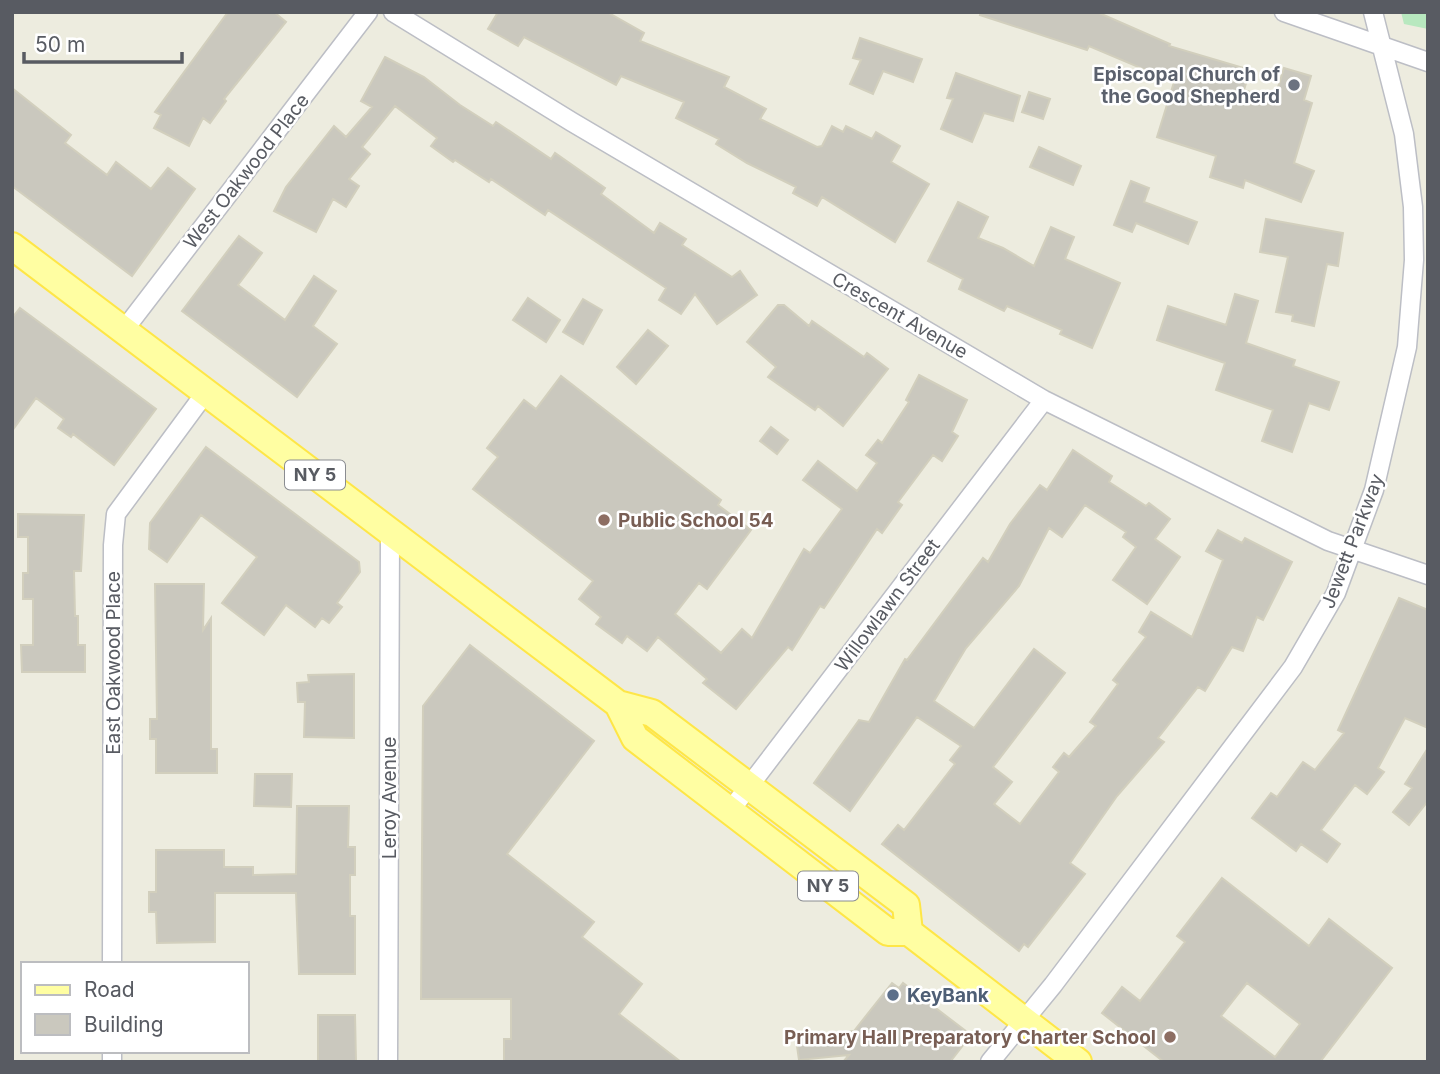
<svg xmlns="http://www.w3.org/2000/svg" width="1440" height="1074" font-family="Inter,sans-serif">
<style>
.green{fill:#b8e8bf}
.building{fill:#cac8be;stroke:#d2cfbd;stroke-width:2;fill-rule:evenodd}
.lines{fill:none;stroke-linecap:round;stroke-linejoin:round}
.minor-casing{stroke:#bcbec5;stroke-width:21}
.primary-casing{stroke:#fee647;stroke-width:30}
.minor{stroke:#fff;stroke-width:18}
.primary{stroke:#fffea2;stroke-width:26}
.worship-dot{fill:#6b7280;stroke:#fff;stroke-width:2.5}
.education-dot{fill:#8d6e63;stroke:#fff;stroke-width:2.5}
.service-dot{fill:#5c6f8a;stroke:#fff;stroke-width:2.5}
.labels{text-anchor:middle;stroke-width:5;stroke-linejoin:round;paint-order:stroke}
.shield{fill:#fff;stroke:#8a8c91;stroke-width:2}
.shield-label{font-size:18px;font-weight:bold;fill:#585b62}
.worship-label{font-size:19px;font-weight:bold;fill:#5b616d;stroke:#fff;text-anchor:end}
.street-label{font-size:19px;fill:#585b62;stroke:#fff}
.education-label{font-size:19px;font-weight:bold;fill:#785e54;stroke:#fff;text-anchor:start}
.service-label{font-size:19px;font-weight:bold;fill:#4e5e75;stroke:#fff;text-anchor:start}
</style>
<rect width="100%" height="100%" fill="#edecdf"/>
<path class="green" d="M1401,12H1428V29L1404,24Z"/>
<path class="building" d="M228,12H274L286,22L224,99L226,101L210,123L203,118L189,146L154,128L161,115L155,112Z
M498,12H607L644,33L640,41L729,77L724,87L766,109L760,119L817,147L822,146L832,126L843,132L846,126L872,139L876,132L900,146L891,162L929,184L895,242L822,197L817,206L793,193L796,187L747,163L716,144L719,139L676,118L684,102L621,76L616,85L524,37L518,46L488,29Z
M981,12H1097L1170,44L1169,46L1250,70L1244,90L1274,100L1284,68L1311,76L1304,100L1312,103L1294,163L1314,171L1301,202L1245,180L1243,188L1210,177L1216,156L1157,137L1174,82L1089,46L1087,50L980,15Z
M860,38L922,59L913,82L883,71L873,94L850,84L861,60L853,58Z
M385,57L424,77L460,105L493,126L496,122L551,159L555,153L605,188L601,194L654,233L660,223L686,239L682,245L732,277L740,271L757,295L717,324L695,294L681,314L659,300L666,288L548,210L545,215L491,179L489,182L455,160L453,162L431,146L437,138L395,106L362,147L370,154L349,179L359,186L346,207L333,199L316,232L274,211L286,187L334,126L346,137L372,107L361,101Z
M956,73L1020,96L1013,121L984,113L972,142L941,129L953,99L947,98Z
M12,88L71,135L65,143L107,175L116,162L151,189L168,168L195,189L132,276L12,186Z
M1029,92L1050,99L1043,119L1022,112Z
M1039,147L1081,166L1073,185L1030,167Z
M1131,181L1149,188L1144,202L1197,222L1188,244L1136,223L1132,232L1114,225Z
M958,202L988,217L978,238L1003,248L1034,266L1051,227L1074,237L1065,259L1120,283L1092,348L1060,334L1062,330L1007,306L1004,311L959,289L963,279L928,261Z
M1266,219L1343,233L1338,266L1327,264L1314,326L1292,321L1293,315L1276,312L1288,257L1260,252Z
M239,236L262,253L238,285L285,320L314,276L336,291L313,326L337,344L297,397L182,311Z
M1235,294L1258,301L1246,343L1295,360L1293,366L1339,382L1329,410L1309,403L1292,452L1262,441L1273,410L1216,390L1225,363L1157,340L1168,306L1226,325Z
M528,298L560,320L546,342L513,320Z
M583,299L602,310L583,344L563,332Z
M778,305H784L809,326L812,321L864,357L867,353L888,369L843,426L818,406L815,410L768,377L776,367L747,342Z
M20,308L156,409L114,465L73,434L71,437L58,428L64,419L36,398L12,431V318Z
M648,330L668,346L636,384L617,367Z
M919,375L967,400L952,432L958,436L942,461L933,455L898,502L902,505L882,533L877,529L824,608L820,606L792,650L788,647L736,709L703,683L707,679L658,637L647,651L627,636L622,643L596,624L601,617L579,599L593,581L473,489L498,457L487,448L524,400L536,409L561,376L721,500L718,505L751,530L707,589L699,583L675,614L721,653L742,629L752,638L804,549L810,553L842,509L803,480L818,461L857,491L877,463L866,455L878,440L882,443L909,402L906,400Z
M771,427L788,440L777,454L760,441Z
M206,447L359,562L360,572L337,603L342,607L329,623L322,618L315,627L286,605L264,635L222,603L257,557L201,515L167,562L149,549L150,523Z
M1073,450L1112,476L1109,482L1146,506L1149,503L1170,519L1155,539L1180,557L1147,604L1113,580L1136,547L1123,537L1126,532L1085,505L1062,537L1049,528L1019,586L966,648L934,701L974,728L1034,649L1065,673L993,767L1012,782L994,804L1020,824L1059,772L1053,767L1064,753L1069,757L1096,726L1090,722L1118,684L1113,680L1146,637L1139,632L1151,612L1192,637L1223,560L1206,551L1218,530L1242,543L1245,538L1292,562L1263,620L1257,617L1243,651L1232,647L1205,691L1198,687L1158,738L1164,742L1117,796L1070,863L1085,874L1028,947L1024,944L1019,951L882,844L898,825L904,830L955,764L950,760L961,746L917,717L850,811L814,783L859,720L869,722L905,659L907,660L983,558L988,562L1010,524L1040,485L1047,490Z
M18,514L84,515L81,571H74L75,616H78V645H85V672H22L21,645H33V599H23V573H28V537H18Z
M155,584H204L203,630L211,618V749H217V773H156V739H150V719H157Z
M1399,598L1428,610V728L1405,718L1378,768L1384,772L1367,794L1355,785L1321,830L1340,844L1327,862L1301,844L1296,851L1252,818L1271,793L1277,797L1303,762L1315,770L1344,733L1338,730Z
M470,645L594,741L507,854L594,922L582,937L642,984L619,1014L681,1062H504V1039H511V999H421L423,706Z
M354,674V738L304,737L305,702H298L297,683L309,682L308,675Z
M1428,748V801L1409,825L1393,812L1412,788L1405,784Z
M255,774H292L291,807L254,806Z
M297,806H349L348,847H355V875H350V916H355V974H299L296,893H215V942L157,943L156,912H149V892H156V850H224V867H253V875L296,874Z
M1222,878L1309,946L1329,919L1392,968L1320,1062H1164L1102,1013L1122,987L1140,1001L1185,942L1177,936ZM1247,983L1300,1024L1275,1057L1221,1016Z
M892,983L899,988L903,983L971,1035L950,1062H843L849,1055L799,1060L796,1039L854,1031Z
M318,1015H355L356,1062H318Z"/>
<g class="lines">
<g class="minor-casing">
<path id="minor" d="M393,12L572,122L1044,400L1328,541L1428,575
M1284,12L1428,62
M124,330L368,12
M730,811L1044,400
M112,964L113,545L116,514L206,392
M112,1062V1051
M388,1062L390,534
M990,1062L1053,985L1293,667L1336,593L1374,490L1407,347L1414,260L1413,207L1404,134L1373,12"/>
</g>
<g class="primary-casing">
<path id="primary" d="M12,246L618,704L652,713L906,905L909,932
M618,704L635,738L888,932H909L1078,1062"/>
</g>
<use href="#minor" class="minor"/>
<use href="#primary" class="primary"/>
</g>
<circle class="worship-dot" cx="1294" cy="85" r="7"/>
<g class="education-dot">
<circle cx="604" cy="520" r="7"/>
<circle cx="1170" cy="1037" r="7"/>
</g>
<circle class="service-dot" cx="893" cy="995" r="7"/>
<g class="labels">
<g class="shield">
<rect x="285" y="460.5" width="60" height="29" rx="5"/>
<rect x="798" y="871.5" width="60" height="29" rx="5"/>
</g>
<g class="shield-label">
<text x="315" y="481">NY 5</text>
<text x="828" y="892">NY 5</text>
</g>
<g class="worship-label">
<text x="1280" y="81">Episcopal Church of<tspan x="1280" dy="22">the Good Shepherd</tspan></text>
</g>
<g class="street-label">
<text transform="translate(246 171) rotate(-52)" y="7">West Oakwood Place</text>
<text transform="translate(900 315) rotate(30)" y="7">Crescent Avenue</text>
<text transform="translate(1352 541) rotate(-69)" y="7">Jewett Parkway</text>
<text transform="translate(887 605) rotate(-53)" y="7">Willowlawn Street</text>
<text transform="translate(113 663) rotate(-90)" y="7">East Oakwood Place</text>
<text transform="translate(389 798) rotate(-90)" y="7">Leroy Avenue</text>
</g>
<g class="education-label">
<text x="618" y="527">Public School 54</text>
<text x="1156" y="1044" text-anchor="end">Primary Hall Preparatory Charter School</text>
</g>
<g class="service-label">
<text x="907" y="1002">KeyBank</text>
</g>
</g>
<rect width="1440" height="1074" fill="none" stroke="#585b62" stroke-width="28"/>
<rect x="21" y="962" width="228" height="91" fill="#ffffff" stroke="#bcbdc0" stroke-width="2"/>
<rect x="35" y="985" width="35" height="10" fill="#fffea2" stroke="#bcbdc0" stroke-width="2"/>
<text x="84" y="997" font-size="21" fill="#585b62">Road</text>
<rect x="35" y="1014" width="35" height="21" fill="#cac8be" stroke="#bcbdc0" stroke-width="2"/>
<text x="84" y="1032" font-size="21" fill="#585b62">Building</text>
<path d="M24 52v10h158v-10" fill="none" stroke="#585b62" stroke-width="3.5"/>
<text x="35" y="52" font-size="21" fill="#585b62" stroke="#ffffff" stroke-width="5" paint-order="stroke">50 m</text>
</svg>
